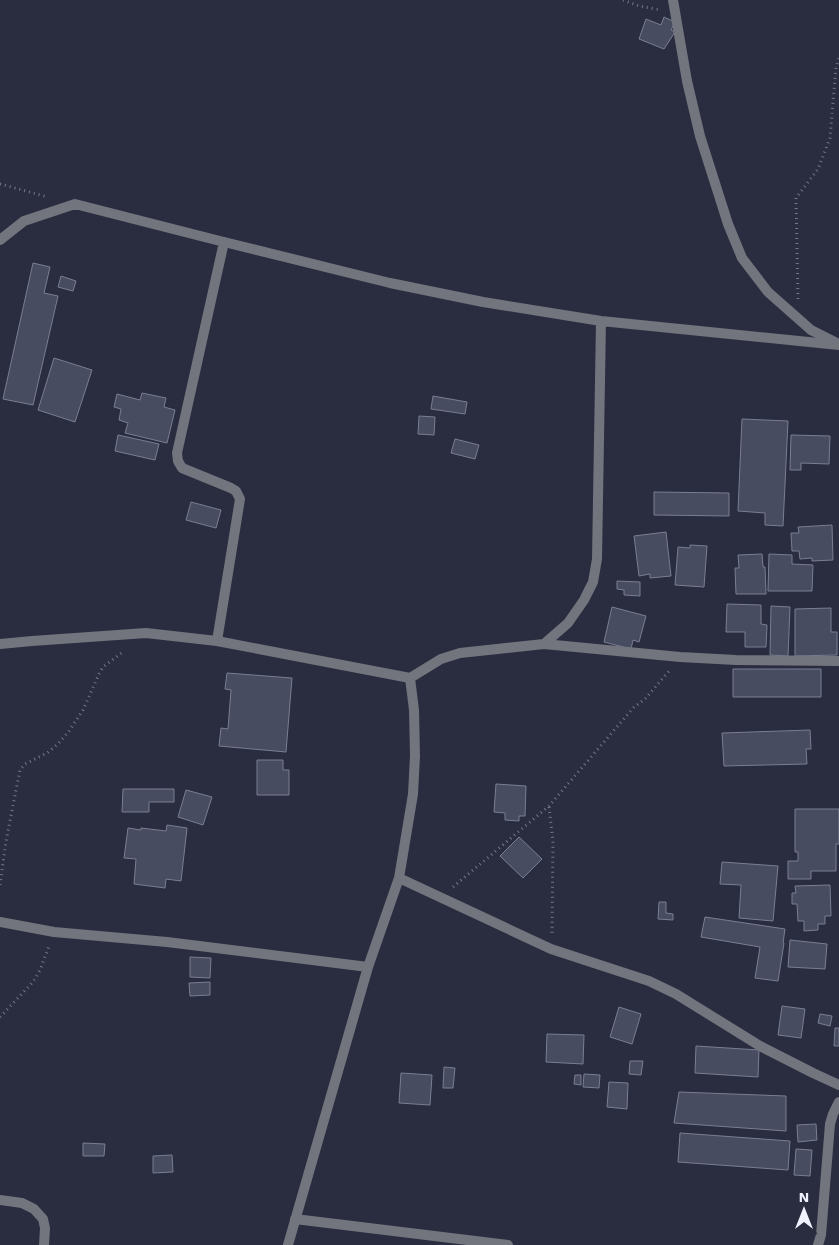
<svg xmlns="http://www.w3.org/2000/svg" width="839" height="1245" font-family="'Work Sans',sans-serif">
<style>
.building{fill:#484c60;stroke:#7a7e94}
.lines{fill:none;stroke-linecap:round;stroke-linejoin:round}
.path{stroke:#747787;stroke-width:3;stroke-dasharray:1 4;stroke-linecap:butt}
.lane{stroke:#72747e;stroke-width:10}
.street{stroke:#72747e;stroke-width:10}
</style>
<rect width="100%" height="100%" fill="#2a2d3f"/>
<path class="building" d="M664,17L675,22L671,30L675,32L664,49L639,39L646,19L661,25Z
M33,263L50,267L44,293L58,296L33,405L3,399Z
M61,276L76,281L73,291L58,287Z
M54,358L92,370L75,422L38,410Z
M142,393L166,398L164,407L175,410L167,443L125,433L128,423L119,420L121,409L114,407L117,394L140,400Z
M433,396L467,402L465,414L431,409Z
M419,416L435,417L434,435L418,434Z
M742,419L788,421L783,526L765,525V513L738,511Z
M118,435L159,444L155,460L115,451Z
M791,435L830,436L829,464L801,463V470H790Z
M455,439L479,445L475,459L451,453Z
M654,492L729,493V516L654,515Z
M191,502L221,510L216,528L186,520Z
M832,525L833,560L812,561V558L800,559L799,551H792L791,533H799L798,527Z
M666,532L671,576L650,578V574L639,576L634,536Z
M690,545L707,546L704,587L675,585L678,547L690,548Z
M762,554L763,567H765L766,594H736L735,568H739L738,555Z
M769,554L792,555V564L813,565L812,591H768Z
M617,581L640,582V596L624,595V590L617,589Z
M727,604L761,605V624L767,625L766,647H745V632H726Z
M771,606L790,607L788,656L770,655Z
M612,607L646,616L639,642L633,640L631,649L604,642Z
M831,608V632H837V655L795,656V609Z
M733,669H821V697H733Z
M227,673L292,678L286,752L219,746L221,728L228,729L231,690L225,689Z
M810,730L811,749H806L807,764L724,766L722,733Z
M257,760H283V770H289V795H257Z
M496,784L526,786L525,816H519V821L505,820V813L494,812Z
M123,789H174V802H149V812H122Z
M186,790L212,797L203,825L178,817Z
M795,809H839V844H836V871H811V879H788V861H798V852H795Z
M167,825L187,828L181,881L166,879L165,888L134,884L136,859L124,858L128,828L141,830V828L166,831Z
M519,837L542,859L523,878L500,856Z
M722,862L778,866L773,921L739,918L741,885L720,884Z
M830,885L831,916H825V924H818V930L804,931V921H798L797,904H792V893H796L795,886Z
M659,902H666V913L673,914V920L658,919Z
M705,917L785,929L783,943H784L778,981L755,978L760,947L701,937Z
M790,940L827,944L825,969L788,967Z
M190,957L211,958L210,978L190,977Z
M210,982V995L190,996L189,983Z
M782,1006L805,1009L801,1038L778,1035Z
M619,1007L641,1014L632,1044L610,1037Z
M820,1014L832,1016L830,1026L818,1023Z
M835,1028H839V1046H834Z
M547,1034L584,1035L583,1064L546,1062Z
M696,1046L759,1050L758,1077L695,1073Z
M630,1061H643L641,1075L629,1074Z
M444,1067L455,1068L453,1088H443Z
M401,1073L432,1075L430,1105L399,1103Z
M584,1074L600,1075L599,1088L583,1087Z
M575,1075H581V1085L574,1084Z
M609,1082L628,1083L627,1109L607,1107Z
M679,1092L786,1096V1131L674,1123Z
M816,1124L817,1140L798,1142L797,1125Z
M680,1133L790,1141L788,1170L678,1162Z
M83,1143L105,1144L104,1156H83Z
M796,1149L812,1150L810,1176L794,1175Z
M172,1155L173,1172L153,1173V1156Z"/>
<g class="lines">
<path class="path" d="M623,0L639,6L661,10
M0,184L48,197
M798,299L796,198L818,169L830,138L836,67L839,58
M549,807L553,841L552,933
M0,885L6,841L20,770L25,764L47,753L58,744L69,731L83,710L99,674L103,667L124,651
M453,887L549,806L634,707L645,699L669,671
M0,1017L33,982L40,970L49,946"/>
<path class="lane" d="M673,0L687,81L700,136L728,224L742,258L768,292L811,330L839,344"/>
<path class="street" d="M0,240L24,221L75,204L224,242L390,283L483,302L601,321L839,345
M217,641L240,499L236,491L231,488L182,468L178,461L177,453L224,242
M0,644L32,641L146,633L217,641L410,678
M544,644L568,623L584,600L593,582L597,559L601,321
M399,878L551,949L649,981L676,994L760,1046L813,1073L839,1085
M0,922L54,932L167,942L368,967
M0,1200L22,1203L34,1209L43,1219L45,1228L44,1245
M295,1219L508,1245
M288,1245L368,967L399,878L413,794L415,756L414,710L410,678L441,659L460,653L544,644L680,657L736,660L839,661
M818,1245L821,1235L830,1124L833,1114L839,1102"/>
</g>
<g transform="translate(804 1210)" stroke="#2a2d3f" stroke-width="4" paint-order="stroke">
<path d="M0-4L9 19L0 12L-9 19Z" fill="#eff1fe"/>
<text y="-8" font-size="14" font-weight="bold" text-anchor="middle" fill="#eff1fe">N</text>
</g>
</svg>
